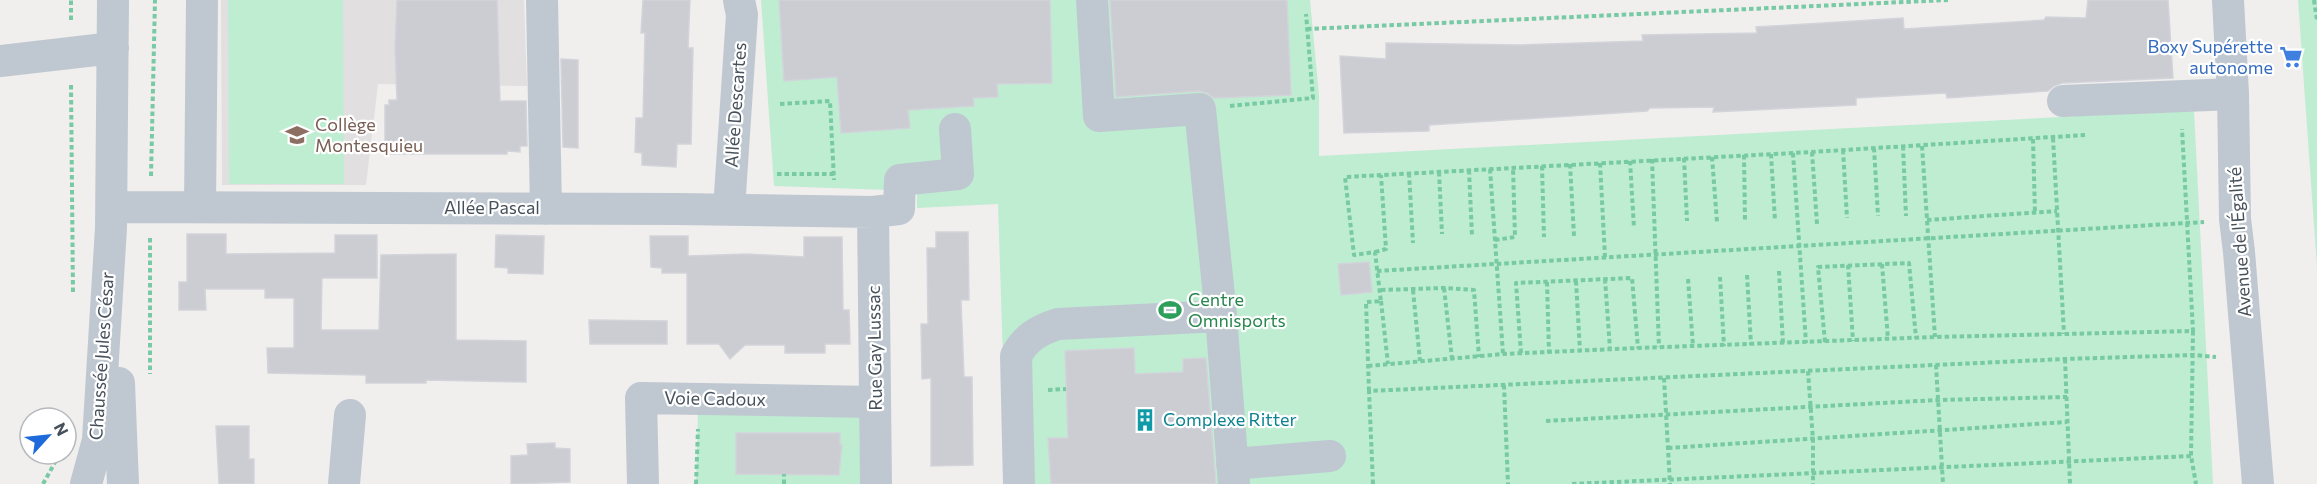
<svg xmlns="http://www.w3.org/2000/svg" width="2317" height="484" font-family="Commissioner,sans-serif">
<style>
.education{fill:#e2dfe0}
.green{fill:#beedd2}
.building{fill:#cbcdd3;stroke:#d2d4da;stroke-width:1.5}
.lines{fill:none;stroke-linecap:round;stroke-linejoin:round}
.path{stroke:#77caa4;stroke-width:4;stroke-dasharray:4.5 3;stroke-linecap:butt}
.minor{stroke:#bfc8d0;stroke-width:32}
.labels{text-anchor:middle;stroke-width:4.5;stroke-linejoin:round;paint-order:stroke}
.shop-label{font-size:18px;fill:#366cbe;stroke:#fff;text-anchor:end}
.street-label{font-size:18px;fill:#47515b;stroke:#fff}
.education-label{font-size:18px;fill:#785e54;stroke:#fff;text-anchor:start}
.leisure-label{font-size:18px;fill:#27864d;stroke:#fff;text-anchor:start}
.culture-label{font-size:18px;fill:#0d838f;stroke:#fff;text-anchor:start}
</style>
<rect width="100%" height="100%" fill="#f1eeee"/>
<path class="education" d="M221,0H524L527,86L378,84L366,185H222Z"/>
<path class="green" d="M228,0H343L344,184H229Z
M761,0H1310L1319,95V156L2194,110L2213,484H1007L998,204L917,208V191L774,186Z
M2298,0H2317V267Z
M698,412L866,414L865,484H696Z"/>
<path class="building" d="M397,0H497L500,101H526L527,146H520V152L507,151V154H385V105H389V100H397L395,48Z
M643,0H690L688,48H693L691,144H677L676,167L642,165V153L635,152L636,118H643L645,33H641Z
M779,0H1050L1052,83L997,84L998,97L973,98L974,106L908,110L910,128L841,133L837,77L784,81Z
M1110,0H1287L1291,95L1214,98L1207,93L1199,91L1116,97Z
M2088,0H2168L2173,78L2062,83L2054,86L2048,91L1947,98L1946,93L1856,98V105L1713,112L1714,107L1650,108L1647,111L1429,125V131L1344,133L1340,56L1386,59V43L1519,45L1643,41L1642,35L1757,33L1756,27L1903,18L1904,29L2044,20L2046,17L2086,18Z
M561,59L578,60V148L563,147Z
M936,232H968L969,300H961L964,377H972L973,465L931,466V378L922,379L921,324H928L927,248H936Z
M187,234H226V254L335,253V235H377V278H322L321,330H379L381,255L456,254V340L526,341V382L426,380V383H366V375L268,373L267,348H294V298H265V289H205L206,310H179V282H187Z
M496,235L544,236L543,274L508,273V268L495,267Z
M650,236H688V256L747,254L804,257V237H842L843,310H849L850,344H825V353H785V345H745L730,359L719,344H687V273H662V268L651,267Z
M1369,262L1372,292L1341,295L1338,264Z
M589,320L667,321V344H590Z
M1134,348L1135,374L1183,372V359L1206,358L1216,484H1051L1048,438H1068L1065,351Z
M216,426H249V459H254V484H219Z
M736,433H840V445H842L839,475L736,474Z
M555,443V448L570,449V482L511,484V456L528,455L527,444Z"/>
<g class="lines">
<path class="path" d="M2314,0L2317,20
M71,20V0
M1307,29L1948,0
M71,85L73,293
M780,104L830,101L834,180
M1230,106L1313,98L1306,14
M2053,138L2064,334
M2033,139L2035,213
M1903,146L1906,216
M1922,146L1935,337
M1874,148L1878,216
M1843,150L1847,218
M1812,152L1817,224
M1793,153L1806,343
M1771,154L1775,221
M1744,155L1745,222
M1712,157L1717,222
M1684,158L1687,221
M1652,159L1659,347
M1630,161L1634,228
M1600,163L1605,257
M1570,164L1574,236
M1542,166L1544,237
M1490,169L1503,354
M1469,170L1472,236
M1439,172L1442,234
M1409,173L1413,243
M777,174H834
M151,176L155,0
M1927,220L2057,211
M150,238V374
M1495,240L1515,237L1513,167
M1375,252L1386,249L1381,175
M1882,264L1888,339
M1848,265L1853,341
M1377,271L2204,222
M1779,271L1783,344
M1747,275L1751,345
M1720,277L1724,346
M1605,279L1610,349
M1688,279L1693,346
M1576,281L1580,351
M1547,282L1549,353
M1444,288L1452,359
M1381,290L1444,288L1474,290L1479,357
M1413,290L1420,361
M1381,301L1388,364
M2193,331L2191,456L2196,484
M1825,342L1818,267L1909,263L1916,338
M1521,353L1516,283L1632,278L1638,348
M2065,359L2070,484
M1936,365L1943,484
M1368,366L1503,354L1638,348L1935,337L2193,331L2182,129
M1808,371L1813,440V484
M1664,378L1670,484
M1504,385L1508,484
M1048,390L1066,389
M1369,391L1366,302L1381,301L1380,294L1375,252L1354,255L1345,177L1812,152L2085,135
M1546,421L1938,400L2067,397
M1668,448L2067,422
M43,484L58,457
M696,484L698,429
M784,484V474
M1373,484L1369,391L2065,359L2194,355L2216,357
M1572,484L2191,456"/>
<path class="minor" d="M542,0L546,209
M1092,0L1099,116L1200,109L1221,316
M2228,0L2233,94L2235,219L2239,252L2258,484
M0,61L113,48
M2063,101L2233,94
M112,207L677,209L873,212L899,209L900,180L958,174L955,129
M200,207L202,0
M729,209L742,15L739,0
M873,212L876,484
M119,383L123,484
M1232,464L1330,456
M86,484L98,440L111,228L113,0
M344,484L350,415
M643,484L641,398L875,402
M1019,484L1016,356C1025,338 1039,330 1058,324L1221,316L1234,484"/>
</g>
<defs>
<g id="supermarket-bare" transform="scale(1.8)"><path d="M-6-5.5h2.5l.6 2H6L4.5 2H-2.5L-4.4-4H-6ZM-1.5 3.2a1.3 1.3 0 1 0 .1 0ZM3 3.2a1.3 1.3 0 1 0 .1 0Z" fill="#3f7fe0" stroke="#fff" stroke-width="2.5" paint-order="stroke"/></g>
<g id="school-bare" transform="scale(1.8)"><path d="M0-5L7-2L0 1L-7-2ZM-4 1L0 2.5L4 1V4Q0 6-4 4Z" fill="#8d6e63" stroke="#fff" stroke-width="2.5" paint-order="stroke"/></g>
<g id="stadium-bare" transform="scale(1.8)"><path d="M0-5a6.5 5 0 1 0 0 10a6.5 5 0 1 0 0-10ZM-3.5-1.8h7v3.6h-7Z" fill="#2e9e5b" stroke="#fff" stroke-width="2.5" paint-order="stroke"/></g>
<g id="building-bare" transform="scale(1.8)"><path d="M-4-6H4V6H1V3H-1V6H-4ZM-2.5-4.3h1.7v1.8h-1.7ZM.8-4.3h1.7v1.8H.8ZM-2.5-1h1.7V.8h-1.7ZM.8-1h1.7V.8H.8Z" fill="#0f9aa8" stroke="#fff" stroke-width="2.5" paint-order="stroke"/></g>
</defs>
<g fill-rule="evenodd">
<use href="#supermarket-bare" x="2291" y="57"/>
<use href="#school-bare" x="297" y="135"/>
<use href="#stadium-bare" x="1170" y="310"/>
<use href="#building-bare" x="1145" y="420"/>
</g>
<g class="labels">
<g class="shop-label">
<text x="2273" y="53">Boxy Supérette<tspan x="2273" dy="21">autonome</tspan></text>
</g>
<g class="street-label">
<text transform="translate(736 105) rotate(-86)" y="6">Allée Descartes</text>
<text x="492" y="214">Allée Pascal</text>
<text transform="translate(2240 242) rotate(-94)" y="6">Avenue de l'Égalité</text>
<text transform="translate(875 348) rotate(-91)" y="6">Rue Gay Lussac</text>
<text transform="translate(102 356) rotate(-86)" y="6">Chaussée Jules César</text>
<text transform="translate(715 399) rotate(1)" y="6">Voie Cadoux</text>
</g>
<g class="education-label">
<text x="315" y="131">Collège<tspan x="315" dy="21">Montesquieu</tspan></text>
</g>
<g class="leisure-label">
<text x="1188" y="306">Centre<tspan x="1188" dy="21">Omnisports</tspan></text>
</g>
<g class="culture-label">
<text x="1163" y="426">Complexe Ritter</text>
</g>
</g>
<g transform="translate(48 436) rotate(63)"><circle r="28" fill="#ffffff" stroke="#b5b9bd" stroke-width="1.5"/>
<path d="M0-4.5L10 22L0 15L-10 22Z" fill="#1e6adb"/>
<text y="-9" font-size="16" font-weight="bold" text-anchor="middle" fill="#47515b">N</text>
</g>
</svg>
